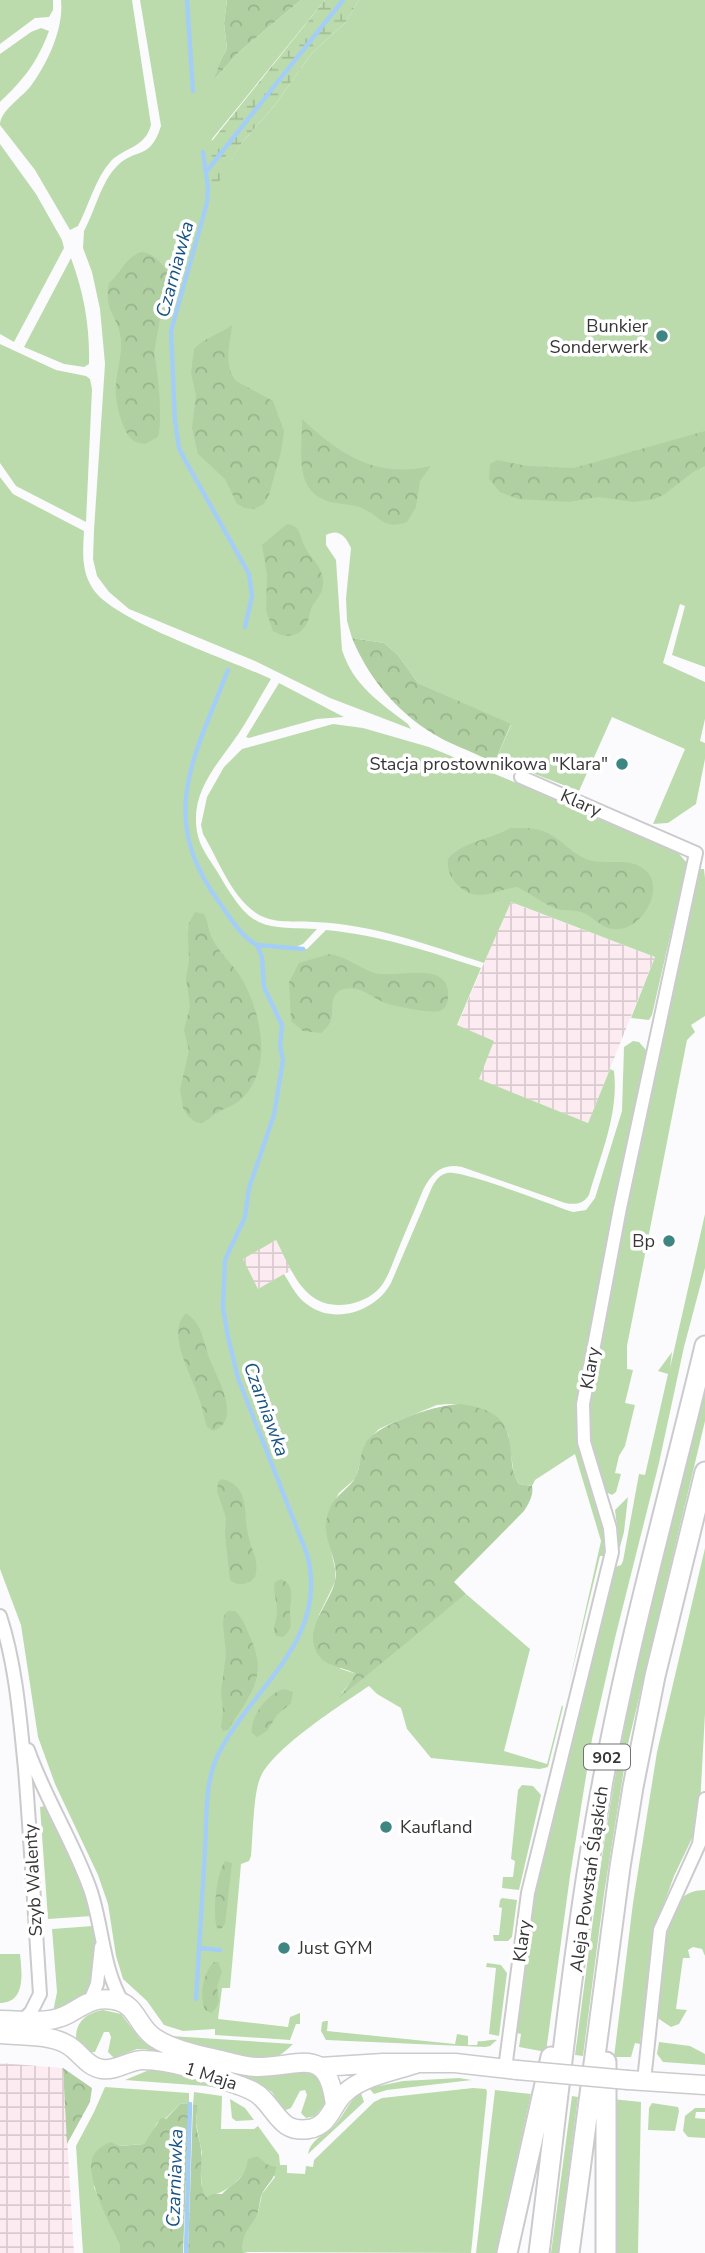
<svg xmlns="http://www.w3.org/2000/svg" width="705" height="2253" font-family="'Nunito Sans',sans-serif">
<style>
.industrial{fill:url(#industrial-grid)}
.green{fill:#bcdbad}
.forest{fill:url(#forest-crowns)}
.wetland{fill:url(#wetland-marsh)}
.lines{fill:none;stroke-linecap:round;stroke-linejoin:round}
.stream{stroke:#a5cef6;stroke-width:4.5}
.street-casing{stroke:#cbcbce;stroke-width:16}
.secondary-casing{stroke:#cbcbce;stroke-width:21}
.primary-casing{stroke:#cbcbce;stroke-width:23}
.street{stroke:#fff;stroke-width:12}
.secondary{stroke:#fff;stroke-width:18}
.primary{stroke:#fff;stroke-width:19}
.secondary-bridge-casing{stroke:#cbcbce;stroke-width:21;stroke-linecap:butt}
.secondary-bridge{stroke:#fff;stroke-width:18}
.poi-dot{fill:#3e8682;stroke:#fff;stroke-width:2.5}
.labels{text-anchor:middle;stroke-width:7;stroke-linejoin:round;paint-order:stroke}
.shield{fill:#fff;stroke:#737374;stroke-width:2}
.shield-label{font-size:16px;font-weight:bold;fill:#373738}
.poi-label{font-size:18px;fill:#373738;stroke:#fff;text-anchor:end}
.street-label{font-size:18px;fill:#373738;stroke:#fff}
.water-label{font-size:19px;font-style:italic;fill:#185384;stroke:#fff}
</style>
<defs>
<pattern id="industrial-grid" width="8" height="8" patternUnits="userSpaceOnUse" patternTransform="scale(1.75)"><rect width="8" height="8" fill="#fcecf1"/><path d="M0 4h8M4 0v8" fill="none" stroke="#d9cbcf"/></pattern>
<pattern id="forest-crowns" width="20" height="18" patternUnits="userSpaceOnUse" patternTransform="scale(1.75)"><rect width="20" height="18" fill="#b1d0a2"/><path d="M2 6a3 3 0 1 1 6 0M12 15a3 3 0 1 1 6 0" fill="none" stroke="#99b38c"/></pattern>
<pattern id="wetland-marsh" width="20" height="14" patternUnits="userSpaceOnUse" patternTransform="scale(1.75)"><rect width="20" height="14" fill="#bcdbad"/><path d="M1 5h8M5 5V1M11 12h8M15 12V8" fill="none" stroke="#a2bd96"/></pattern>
</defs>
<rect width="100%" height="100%" fill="#fbfbfe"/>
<path class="industrial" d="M510,902L655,957L588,1123L478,1079L457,1026Z
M276,1240L292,1270L258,1289L242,1259Z
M0,2063L63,2068L74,2253H0Z"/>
<path class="green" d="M0,0H53V10L49,17L35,18L0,44Z
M61,0H132L151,125C145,148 125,147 111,161C95,179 89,205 78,226L70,230L35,170L0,125C0,111 21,98 30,87C47,64 64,29 61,0Z
M140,0H227L224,23L227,49L221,59L215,79L239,52L301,0H325L212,139L207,201L240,145L274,106L312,53L345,23L359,0H705V667L672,655L685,606L680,604L663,663L705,682V719L700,741L705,743V759L696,804L668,823L653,824L685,749L612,717L579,791L496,759L511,725L418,683L398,655L384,643L352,638L347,621L346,598L351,548C346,536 338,528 326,535V545L336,560L342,650C353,685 380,703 408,724L411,729L330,698L255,661L129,609L109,592L97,576L93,559L94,530L105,364L100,309L92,272L83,248L84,231C95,211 101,182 117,166C136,147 150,161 161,126Z
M41,28L49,31C37,63 24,79 0,102V54L31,32Z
M0,144L36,194L62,240L64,248L14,342L0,334Z
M71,258C84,293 90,327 89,364L84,367L64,364L24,347Z
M0,344L56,370L86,376L90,379L92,389L86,522L16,486L0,463Z
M0,477L13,494L84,531C83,552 81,571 93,589C115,622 231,660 271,679C258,700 247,723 232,743C211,772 189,798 198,836C201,850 214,865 221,878C252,930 260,927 317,929L303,944L293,948L307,949L326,930C380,935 430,952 481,968L457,1025L494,1041L479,1079L588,1123L610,1069L614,1071C619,1113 601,1154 589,1195C583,1204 576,1205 565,1203L462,1167C442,1163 432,1173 423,1190C415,1210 406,1230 398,1250C393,1262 389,1275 382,1285C375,1295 363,1301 350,1304C305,1312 293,1273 276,1240L243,1259L258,1289L284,1274C291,1285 297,1298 308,1305C335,1325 376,1311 391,1283L432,1187C436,1180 439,1175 447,1173C464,1170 551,1205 573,1212L586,1210L595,1198L622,1111L624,1047L633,1041L639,1042L646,1050L576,1414C576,1429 578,1443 582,1458C592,1490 610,1522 605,1556H600L568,1688L601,1541L575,1454L535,1480L532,1486L519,1484L514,1475L508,1434L461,1404H448L437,1405L390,1424L379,1429L365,1444L356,1478L339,1493L329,1512L326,1526L335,1569V1582L319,1615L314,1643L341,1669L357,1674L341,1694L466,1594L530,1649L504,1751L547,1764L562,1705L563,1707L548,1767L540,1769L431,1758L407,1729L401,1708L377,1694L369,1686C341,1705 276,1746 261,1776C253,1792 253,1836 251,1856L249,1861L241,1864L230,1988H222L218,2019L288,2027L290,2017L300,2013V2024H296L290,2040L215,2035V2029L183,2031L164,2025L147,2001L123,1979L116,1956L108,1904L98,1875L55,1784L38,1737L21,1625L0,1569Z
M279,683L340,715L344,717L317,719L249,738L246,737Z
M333,724L363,728L429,747L673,847L687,863L685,871L652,1015L649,1020L631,1018L655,957L511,902L484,963C428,945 373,924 313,922C295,921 272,924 256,913C231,896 218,859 203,834L201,825L207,797L224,767L242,749Z
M698,869H704L705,878V1016L691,1025L695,1032L687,1040L627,1346V1369L633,1370L625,1403L635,1405L625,1446L619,1456L615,1473L621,1474L616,1492L612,1495L606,1492C594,1455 586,1433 591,1393L618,1249Z
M705,1214V1268L684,1347L659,1463L615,1638L592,1739L570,1876L546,2052L519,2047L521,2034L516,2033L538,1872L615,1567L621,1565L623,1561L639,1474L645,1475L668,1374L658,1371L672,1352L670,1368Z
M705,1390V1421L628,1744L604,1894L583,2056L575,2055C589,1952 601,1848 621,1746C644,1626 676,1508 705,1390Z
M628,1497L624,1532L617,1558L618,1535L615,1510Z
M705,1548V1714L700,1805L695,1832L674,1876L654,1931L640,2044L635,2043L631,2057H614L633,1903L657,1752Z
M522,1785L533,1786L541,1795L519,1890L502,1888L503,1877H513L515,1861L511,1859L518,1790Z
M45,1806C63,1834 87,1884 92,1916L48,1919L40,1807Z
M705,1890V1956L702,1949L693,1947L688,1950L690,1958H683L676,2009L687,2010L679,2024L671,2027L659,2019C651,2000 667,1918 680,1900C686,1893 695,1890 705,1890Z
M502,1898L517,1900L512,1937L508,1941H494L493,1935H499L502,1908L499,1907L500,1900Z
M93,1926C96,1942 99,1988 84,1998C75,2004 63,2008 53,2012L57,1992L52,1929Z
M0,1954H20C22,1973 26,2003 0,2003Z
M487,1963L501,1965L507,1973L499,2036L489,2034L496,1968L486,1967Z
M103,2010L121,2014L140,2039L169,2051L297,2066L322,2076L326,2103L315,2116L306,2118L301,2113L307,2095L305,2090L300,2091L291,2108L286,2110L281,2107L272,2092L260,2085L233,2074L145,2049H137L114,2058L108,2052L111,2037L109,2032H104L95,2052H90L76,2038C76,2021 87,2013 103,2010Z
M325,2021H328L327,2031L455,2044L457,2034L468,2036V2045H477L478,2041C485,2042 490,2039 497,2040L490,2046L485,2047L326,2040L321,2031L322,2022Z
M171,2036L293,2044C286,2051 279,2057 269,2059C244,2063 195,2045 171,2036Z
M659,2042L690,2046L705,2054V2065L663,2062L657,2054Z
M149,2070L172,2072L223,2087V2089L206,2086L125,2080Z
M459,2078L472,2080L387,2090L374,2094L369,2088L403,2081Z
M105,2087L189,2093V2103L180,2104L165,2119L157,2123L150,2138L144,2144L118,2146L94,2187L120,2246V2253H83L76,2146L94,2112Z
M473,2088L486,2089L487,2092L471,2253L243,2252L242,2240L248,2227L258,2213L262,2194L275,2177L258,2156C242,2176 232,2192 206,2197L202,2190L200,2163L202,2153L196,2123L197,2106L193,2105L194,2092L222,2096L221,2129H254L258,2126L279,2155L280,2165H287V2173L305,2174L306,2166L313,2167L314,2160L374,2102L382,2098Z
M495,2090L531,2094L496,2253H476Z
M361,2093L364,2102L308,2154C311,2138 326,2135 335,2125C345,2114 348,2101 361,2093Z
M572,2096L578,2097L558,2253H551Z
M230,2099L245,2108L254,2120L236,2121L232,2118Z
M612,2099L641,2102L638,2253H612Z
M652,2103L678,2107L679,2111L675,2131L648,2130L649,2108Z
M695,2108H705V2112H696L695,2118L705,2119V2138L688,2137L683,2131L685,2116Z"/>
<path class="forest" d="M227,0H301L239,52L214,80L221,59L227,49L224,23Z
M141,252C154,253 160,262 168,272L154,353C158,372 163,419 158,437L145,444C141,443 137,443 134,441C122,434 114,398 116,385C117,370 122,355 121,341C119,314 103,314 109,283C121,273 125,258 141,252Z
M232,325C230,344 223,365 236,381L273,401L284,431L281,452L269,495L264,504L254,509L245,508L237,504L225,479L198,454L192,428L196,395L191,373L194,349C205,337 219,335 232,325Z
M302,419C340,455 377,479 431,466L420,481L416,507L407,522C383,530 383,518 364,509C351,503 339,505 327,501C292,489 303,446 302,419Z
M705,431V466L693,472L665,494L655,499L634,502L598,497L569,502L518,499L500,492L489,479L490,464L497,460L527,466L574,468Z
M287,524C302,526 299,536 305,547C311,559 322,566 323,580C324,591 319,596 313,605C309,611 310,619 306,625C298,638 284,638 273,631L266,610L267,575L262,545Z
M352,638L384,643L398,655L418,683L511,724L496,759L512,765C498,767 484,757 471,752C458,746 444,741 432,733C396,711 368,677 352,638Z
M510,828C527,828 541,827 556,838C566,845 574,854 586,859C604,866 623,858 639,866C669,880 646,927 619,929C603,931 595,917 581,912C572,909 563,912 555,908C542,903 530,893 517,887C493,890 474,906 454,881C449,874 447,867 448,859C463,841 490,840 510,828Z
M195,912L204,914C209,923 208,932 213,940C220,954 234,965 242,979C262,1015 274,1071 239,1101C233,1106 227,1107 220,1111C213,1114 209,1120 202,1123L195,1122L188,1116L183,1108L180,1089L189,1051L184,1030L190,1006L186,978L189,961L188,935L189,923Z
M330,954C347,957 359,968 374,973C396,979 452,958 448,998C448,1003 445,1009 440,1011C432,1014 392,1006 383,1002C370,996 359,985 344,989C330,993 333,1005 332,1015C331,1023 327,1028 321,1033L303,1031L291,1021L289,982L299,963Z
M186,1313C204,1325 203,1344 211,1362C219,1382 242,1420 213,1431L207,1427C204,1418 203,1409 200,1401C193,1377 165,1334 186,1313Z
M461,1404C493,1409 508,1417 511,1452C512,1464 512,1473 519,1484L532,1486C534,1494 529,1504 524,1511L454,1582L466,1594L339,1698L356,1674C343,1666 324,1668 316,1651C304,1629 331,1601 335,1581C339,1561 324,1542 326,1523C330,1497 340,1497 354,1480C361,1470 359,1455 365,1444C376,1424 438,1404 461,1404Z
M222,1479C251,1486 243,1514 248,1534C251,1550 260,1561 255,1577C247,1585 239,1587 230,1580L225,1535L226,1518L217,1491L218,1482Z
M281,1579C295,1585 291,1597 290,1610C290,1622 294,1629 283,1637L276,1636C272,1627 276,1623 277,1613C278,1602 272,1593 275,1582Z
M228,1611H235C244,1619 246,1629 251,1639C269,1679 247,1698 228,1730L223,1731L221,1727L223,1711L221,1693L226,1654L223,1624L224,1615Z
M284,1689L293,1692L291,1703L277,1715L267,1731L257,1737L252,1733C250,1716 268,1693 284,1689Z
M225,1861L232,1863L225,1924L222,1928L218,1929C211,1919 217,1871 225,1861Z
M214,1962H218L222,1972L217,1987L219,2001L216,2008L211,2013L205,2010C199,1995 203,1973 214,1962Z
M63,2068L92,2088L90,2102L67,2144Z
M189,2103L183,2253H120V2246C111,2225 84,2178 93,2156C97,2149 104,2145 110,2142L119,2146L144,2144L161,2118L166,2119L180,2104Z
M193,2105H197C198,2112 196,2115 196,2122C196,2130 200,2140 201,2149C203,2165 197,2182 206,2197L213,2194H222C235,2181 245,2180 248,2159L258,2156L266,2164L276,2167C275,2179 269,2182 263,2192C259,2199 260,2208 257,2215C249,2230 241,2233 243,2252L248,2253H188Z"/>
<path class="wetland" d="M325,0H359L345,23L312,53L274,106L240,145L207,203L208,188L203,152Z"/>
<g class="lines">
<path class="stream" d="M187,0L193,91
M203,152L208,188L207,203L171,331L175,421L179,448L185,460L249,574L252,596L245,627
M206,172L343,0
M257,945L303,949
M199,1948L220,1950
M196,1999C199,1949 202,1900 205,1850C207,1820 204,1783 218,1755C252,1686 330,1641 307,1554L238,1378L228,1337L223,1307L225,1260L245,1217L249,1188L274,1115L283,1060L280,1046L282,1025L264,987L262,957L257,945C240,936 230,917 219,902C156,817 195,756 228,670
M186,2253L190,2104"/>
<g class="street-casing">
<path id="street" d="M0,1616C16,1665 20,1719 25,1769C31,1844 35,1919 40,1994L31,2012L22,2021
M28,1750C45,1798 73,1841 90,1889C103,1926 102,1968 123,2003
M90,2001L97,1984L101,1947
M505,2069L528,1893L612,1552L610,1528L584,1442L583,1404L620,1208L696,853L521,777
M644,2081L660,1930L699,1844L705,1799"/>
</g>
<g class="secondary-casing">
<path id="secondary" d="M0,2020C19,2020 46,2024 64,2016C81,2008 92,1996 113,2000C137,2003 137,2027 155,2038C173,2050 200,2055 221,2060C232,2063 246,2067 257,2067C301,2067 328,2044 335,2106
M0,2034C20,2036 50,2034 68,2045C80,2052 87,2067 102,2069C117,2071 129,2060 143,2060C175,2060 211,2075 241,2086C249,2089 257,2092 263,2099C278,2114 282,2133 309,2129C331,2125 331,2105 345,2093C363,2076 395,2071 418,2063
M320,2067L383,2063H455L517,2070
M628,2080L705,2085"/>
</g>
<g class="primary-casing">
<path id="primary" d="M606,2062V2253
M507,2253L551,2057
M539,2253C559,2094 574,1932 604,1775C631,1630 671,1489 705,1346
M569,2253L620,1867L633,1787L655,1676L705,1472"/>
</g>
<use href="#street" class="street"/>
<use href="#secondary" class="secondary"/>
<use href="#primary" class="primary"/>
<g class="secondary-bridge-casing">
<path id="secondary-bridge" d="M517,2070L628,2080"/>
</g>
<use href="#secondary-bridge" class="secondary-bridge"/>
</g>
<g class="poi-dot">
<circle cx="662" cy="336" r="7"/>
<circle cx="622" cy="764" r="7"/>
<circle cx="669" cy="1241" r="7"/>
<circle cx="386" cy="1827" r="7"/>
<circle cx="284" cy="1948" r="7"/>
</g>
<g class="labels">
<rect class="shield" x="584" y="1744.5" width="46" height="25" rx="5"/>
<g class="shield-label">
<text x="607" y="1763">902</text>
</g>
<g class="poi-label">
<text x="648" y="332">Bunkier<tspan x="648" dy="21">Sonderwerk</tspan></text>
<text x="608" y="770">Stacja prostownikowa "Klara"</text>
<text x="655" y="1247">Bp</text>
<text x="400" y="1833" text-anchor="start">Kaufland</text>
<text x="298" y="1954" text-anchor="start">Just GYM</text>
</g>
<g class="street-label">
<text transform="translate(581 803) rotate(24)" y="6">Klary</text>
<text transform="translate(590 1368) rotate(-80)" y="6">Klary</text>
<text transform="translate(589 1879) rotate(-82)" y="6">Aleja Powstań Śląskich</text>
<text transform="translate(33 1880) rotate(-93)" y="6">Szyb Walenty</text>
<text transform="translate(522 1941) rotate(-82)" y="6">Klary</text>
<text transform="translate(211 2076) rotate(18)" y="6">1 Maja</text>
</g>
<g class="water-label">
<text transform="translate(174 269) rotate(-75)" y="7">Czarniawka</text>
<text transform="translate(267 1409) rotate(70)" y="7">Czarniawka</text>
<text transform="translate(174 2178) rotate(-88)" y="7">Czarniawka</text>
</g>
</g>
</svg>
